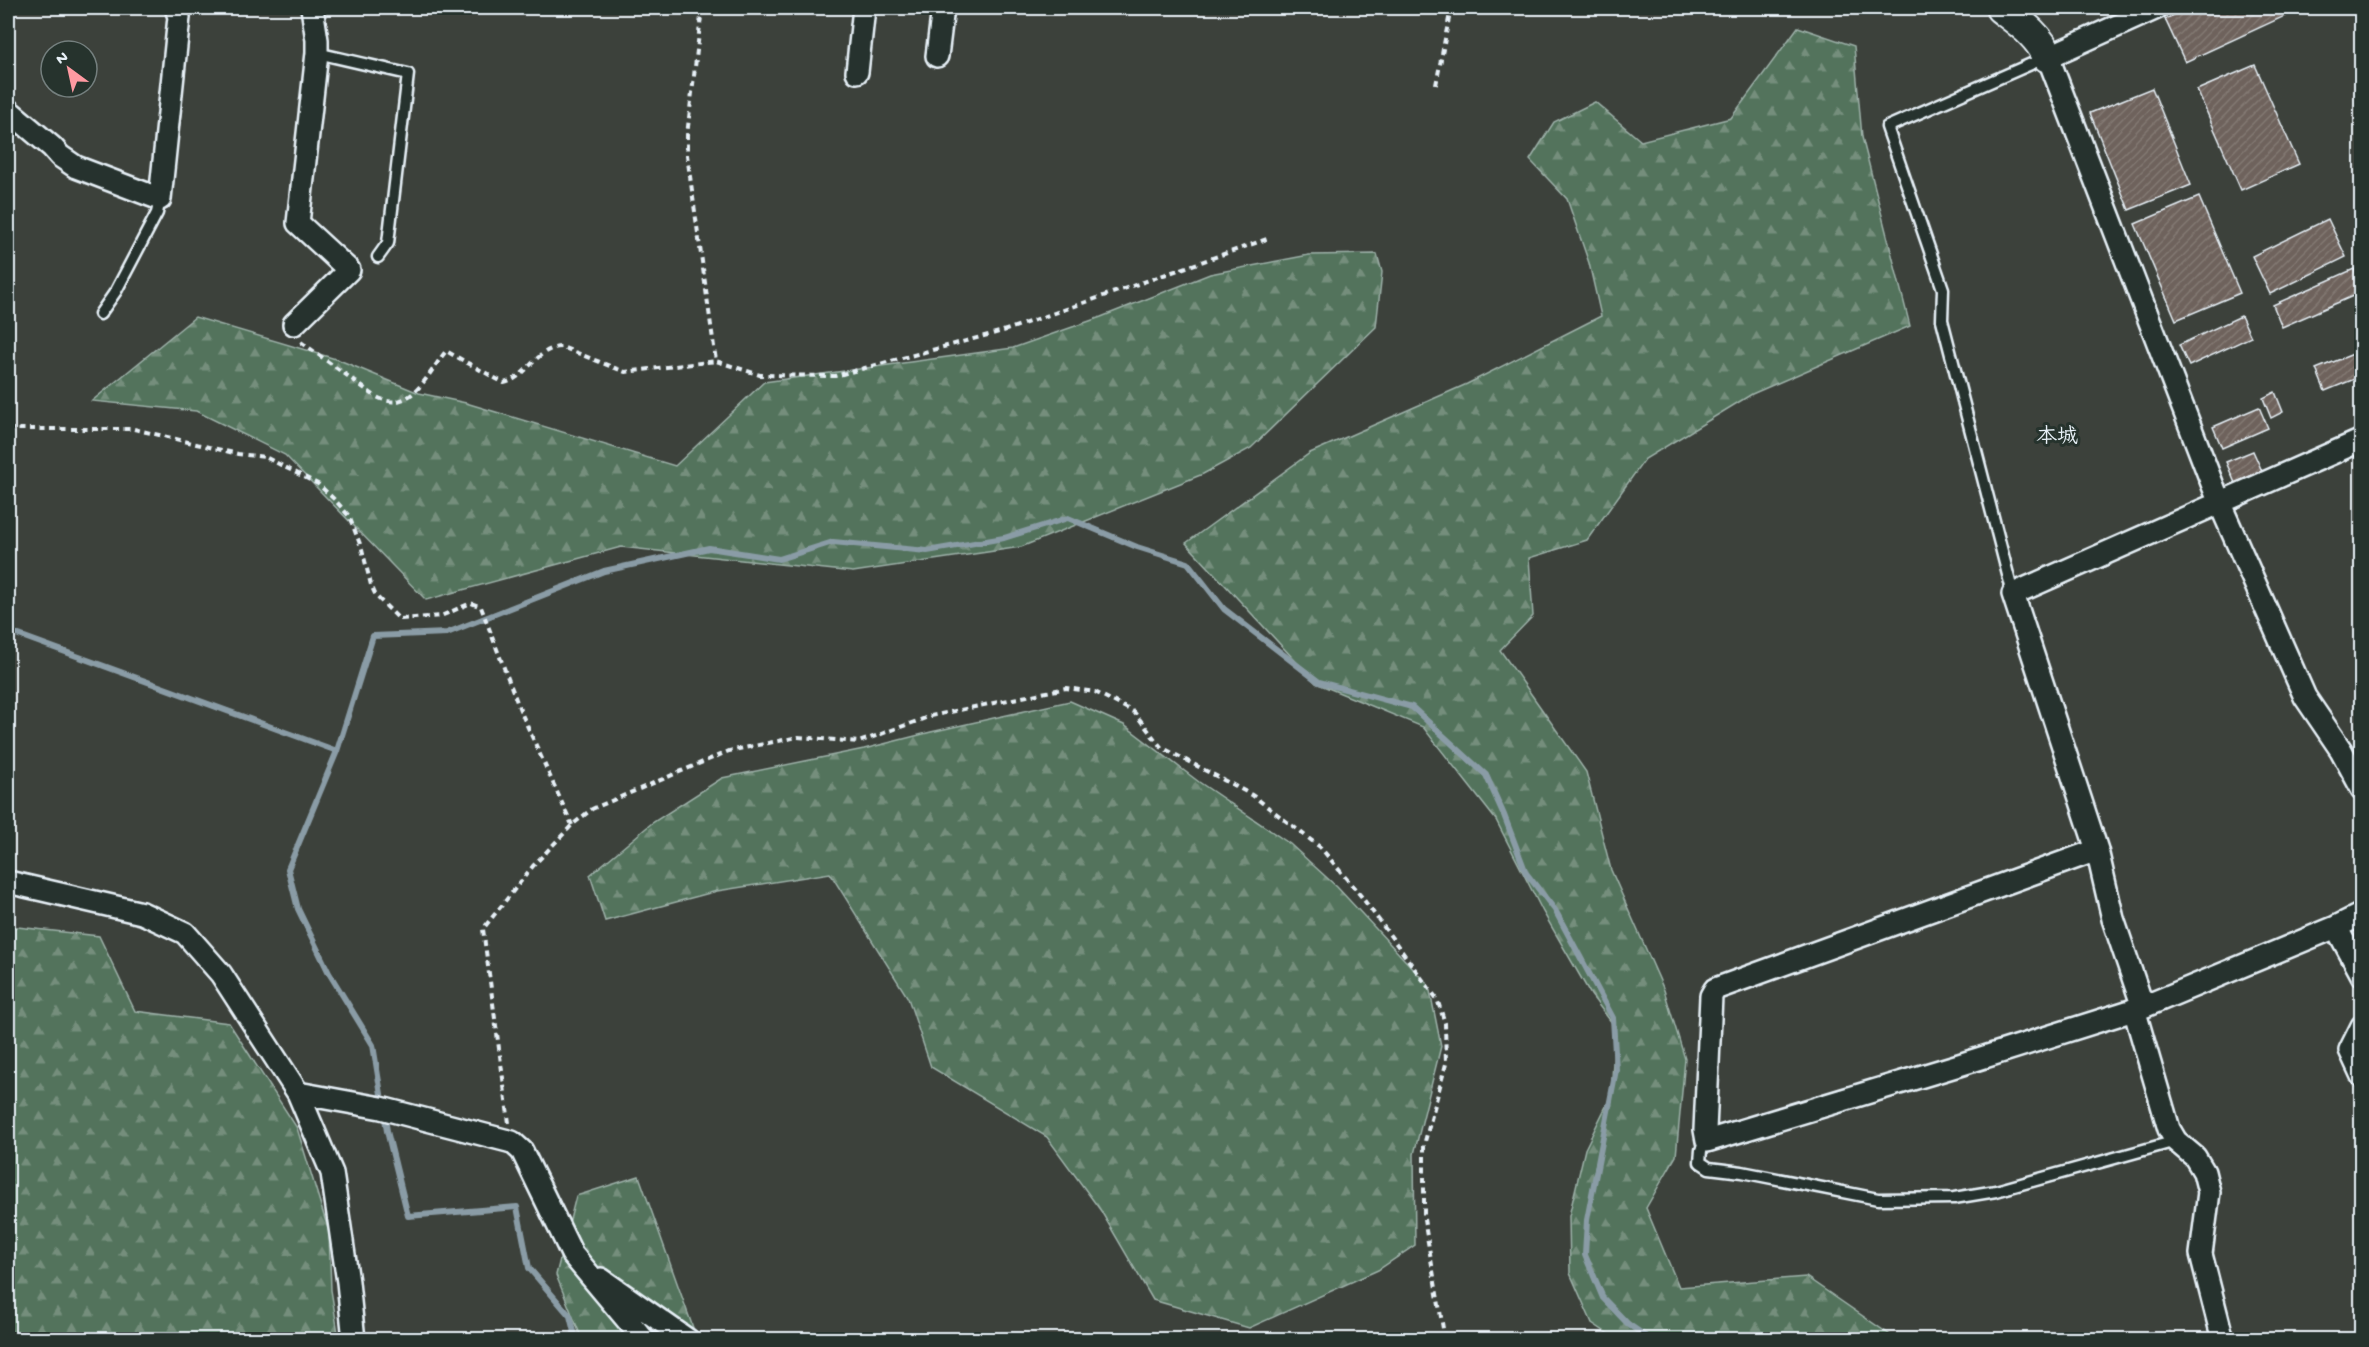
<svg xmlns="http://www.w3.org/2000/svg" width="2369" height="1347" font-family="'Gochi Hand','Klee One',sans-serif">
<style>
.forest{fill:url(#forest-firs);stroke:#9eb2aa;stroke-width:1.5}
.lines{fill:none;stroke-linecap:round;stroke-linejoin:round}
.stream{stroke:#8a9ca6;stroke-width:6}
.building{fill:url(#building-hatch);stroke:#e8f1f8;stroke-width:1.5}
.lane-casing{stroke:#e8f1f8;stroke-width:15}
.street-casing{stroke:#e8f1f8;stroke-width:26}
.secondary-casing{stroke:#e8f1f8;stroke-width:34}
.path{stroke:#e8f1f8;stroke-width:4;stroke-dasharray:6 4.5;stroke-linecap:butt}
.lane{stroke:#26332d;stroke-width:10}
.street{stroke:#26332d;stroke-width:21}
.secondary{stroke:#26332d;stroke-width:30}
.labels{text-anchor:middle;stroke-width:6;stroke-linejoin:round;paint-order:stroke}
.quarter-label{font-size:21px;font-weight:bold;fill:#e8f1f8;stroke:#26332d}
</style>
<defs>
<pattern id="forest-firs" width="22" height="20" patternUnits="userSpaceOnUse" patternTransform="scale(1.5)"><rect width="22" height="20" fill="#53735c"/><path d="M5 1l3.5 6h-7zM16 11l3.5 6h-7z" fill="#748e7c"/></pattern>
<pattern id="building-hatch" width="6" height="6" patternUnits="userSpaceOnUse" patternTransform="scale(1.5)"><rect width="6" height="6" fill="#6e625b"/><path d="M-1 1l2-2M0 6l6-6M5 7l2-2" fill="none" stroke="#837973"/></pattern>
</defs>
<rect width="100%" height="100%" fill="#3c413b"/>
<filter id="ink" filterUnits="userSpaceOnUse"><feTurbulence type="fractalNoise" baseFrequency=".0167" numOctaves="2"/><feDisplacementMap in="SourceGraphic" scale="12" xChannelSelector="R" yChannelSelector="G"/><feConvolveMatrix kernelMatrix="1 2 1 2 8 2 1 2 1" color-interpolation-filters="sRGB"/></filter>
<g filter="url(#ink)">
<path class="forest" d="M1798,27L1854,46L1862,137L1910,326L1752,394L1645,459L1587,540L1529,558L1533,616L1500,650L1586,772L1611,870L1664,990L1685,1059L1676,1156L1646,1208L1679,1287L1806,1277L1896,1339H1616L1592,1323L1570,1273L1569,1216L1585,1149L1611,1096L1615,1027L1591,995L1543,912L1496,820L1423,727L1316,683L1186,543L1310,453L1467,384L1601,316L1589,263L1567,199L1530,160L1554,122L1595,102L1641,141L1731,118Z
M1377,254L1382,272L1376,327L1251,448L1203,474L1021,547L853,572L621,547L426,600L285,455L196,411L92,401L195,317L339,360L419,393L466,403L675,466L764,382L1013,348L1101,317L1210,274L1309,255Z
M1070,701L1124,725L1199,782L1290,844L1337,887L1429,986L1441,1046L1414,1154L1415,1245L1378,1270L1249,1328L1153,1300L1101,1211L1047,1137L931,1067L908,998L830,873L717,891L605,921L590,875L652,823L722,778L864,749L931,732Z
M8,926L99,936L135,1011L229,1023L297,1128L329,1232L331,1290L339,1339H8Z
M639,1176L697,1339H582L556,1275L576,1196Z"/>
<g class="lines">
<path class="stream" d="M8,631L337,751
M576,1340L570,1316L529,1268L517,1207L408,1216L387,1131L373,1045L329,973L298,909L288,869L337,751L373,636L447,633L604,571L709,548L779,559L833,542L927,551L1004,538L1068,518L1137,547L1188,563L1224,609L1319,682L1412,707L1486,775L1504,815L1526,873L1555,910L1613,1018L1616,1070L1587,1220L1585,1255L1603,1298L1628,1324L1651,1340"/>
</g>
<path class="building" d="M2189,8H2302L2185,62L2165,19Z
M2255,65L2299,164L2241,190L2197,90Z
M2152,88L2191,185L2129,210L2090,113Z
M2199,197L2240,293L2176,320L2135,224Z
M2328,219L2346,257L2270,294L2252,256Z
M2354,269L2362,292L2282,327L2273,305Z
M2241,316L2251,337L2189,366L2179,345Z
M2358,352L2362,360V376L2325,391L2316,369Z
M2275,392L2283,412L2271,418L2263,398Z
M2259,407L2268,428L2222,448L2213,427Z
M2253,451L2262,471L2235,483L2226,462Z"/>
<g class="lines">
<g class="lane-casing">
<path id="lane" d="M317,53L408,74L388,243L378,257
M100,314L116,291L157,213L160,199
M2013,594L1942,320L1943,289L1887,127L2047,57
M1707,1141L1701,1150L1700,1162L1709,1168L1742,1172L1878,1199L1954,1198L1996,1191L2176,1141"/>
</g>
<g class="street-casing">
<path id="street" d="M2157,8L2048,57L2220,504L2305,697L2341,750L2362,789
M937,56L943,8
M857,72L864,8
M8,110L52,147L60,156L76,167L160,199L179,17L176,8
M294,324L349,270L298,223L317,53V40L312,8
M2097,850L1715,989L1711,996L1705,1130L1707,1141L1959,1065L2143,1007L2336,927L2362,914
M8,882L142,913L185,933L221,974L298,1093L332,1173L348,1282L354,1340
M2336,927L2362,975
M2143,1007L2113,919L2097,850L2013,594L2362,440
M2134,1009L2169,1129L2176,1141L2195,1157L2204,1172L2209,1192L2201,1254L2223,1340
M2362,1026L2350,1050L2362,1076
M298,1093L381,1108L512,1142L522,1151L572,1254L644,1340
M601,1279L688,1340"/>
</g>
<g class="secondary-casing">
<path id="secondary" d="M2001,8C2019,22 2039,35 2048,57"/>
</g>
<path class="path" d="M702,8L687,135V155L716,361
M1436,85L1451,8
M301,342L375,396C410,416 426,376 446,351L504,383C528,378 536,347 562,347L625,372L716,361L760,375L835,376L1003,331L1267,239
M8,429H134L238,454L265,457L318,484L335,500L349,516L362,549L371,585L376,596L397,617L401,619L441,616L471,603L481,607L520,710L572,825
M509,1123L483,929L533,866L572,825L592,809L729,751L798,737L859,742L931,716L1066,688L1095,692L1134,712L1161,747L1252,795L1320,847L1361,896L1437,999L1445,1023L1446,1064L1424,1145V1219L1445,1340"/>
<use href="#lane" class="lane"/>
<use href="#street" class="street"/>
<use href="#secondary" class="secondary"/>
</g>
</g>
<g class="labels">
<g class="quarter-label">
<text x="2057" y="442">本城</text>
</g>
</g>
<rect width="2369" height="1347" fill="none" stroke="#26332d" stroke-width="30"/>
<rect x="15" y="15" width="2339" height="1317" fill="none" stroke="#e8f1f8" stroke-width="2" filter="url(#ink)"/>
<g transform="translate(69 69) rotate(327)"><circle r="28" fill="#26332d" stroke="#747f7e" stroke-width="1.5"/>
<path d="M0-4.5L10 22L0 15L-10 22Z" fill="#ff9aa2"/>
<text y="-9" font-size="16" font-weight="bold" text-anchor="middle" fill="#e8f1f8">N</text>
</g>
</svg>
